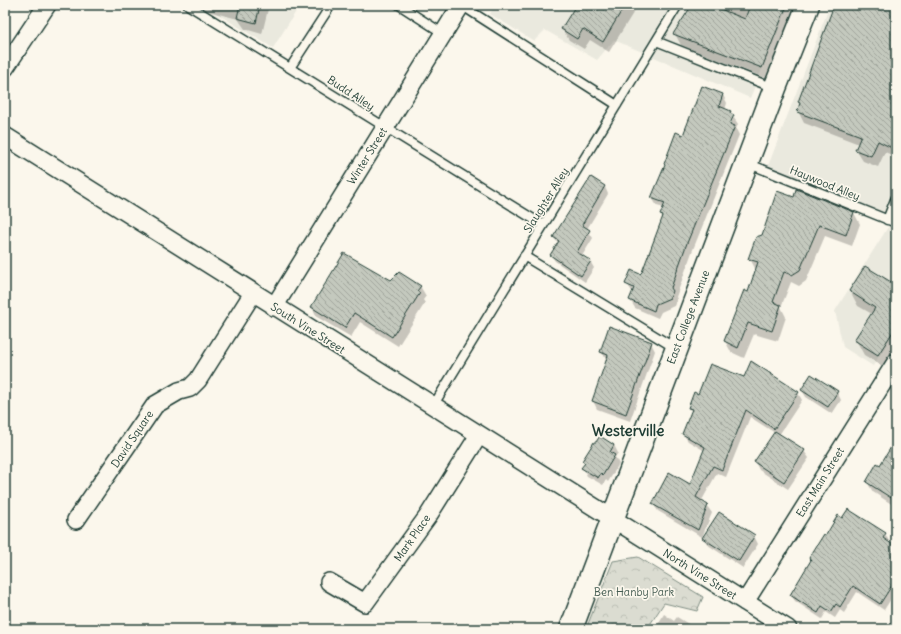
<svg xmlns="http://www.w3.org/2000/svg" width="901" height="634" font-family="Delius,sans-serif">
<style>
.built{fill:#eae9de}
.park{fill:url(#park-crowns);stroke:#7d8c82}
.shadow{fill:#0003;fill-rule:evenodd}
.building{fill:url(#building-back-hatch);stroke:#1f3d34}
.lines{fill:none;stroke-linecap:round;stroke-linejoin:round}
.lane-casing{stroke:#1f3d34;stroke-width:11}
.street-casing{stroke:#1f3d34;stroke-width:20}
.secondary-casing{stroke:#1f3d34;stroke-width:25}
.lane{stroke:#fbf7ec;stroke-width:8}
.street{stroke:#fbf7ec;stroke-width:17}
.secondary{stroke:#fbf7ec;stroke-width:22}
.labels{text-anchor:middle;stroke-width:3.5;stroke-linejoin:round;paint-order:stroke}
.street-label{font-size:11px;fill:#1f3d34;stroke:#fbf7ec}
.park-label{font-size:11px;fill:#455d53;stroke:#fbf7ec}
.district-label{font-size:15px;font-weight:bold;fill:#1f3d34;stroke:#fbf7ec}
</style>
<defs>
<pattern id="park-crowns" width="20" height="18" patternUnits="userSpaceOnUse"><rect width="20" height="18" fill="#dbdcd1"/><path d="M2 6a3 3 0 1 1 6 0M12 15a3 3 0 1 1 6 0" fill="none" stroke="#bcbeb4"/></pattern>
<pattern id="building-back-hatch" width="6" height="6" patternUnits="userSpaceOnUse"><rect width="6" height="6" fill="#c4c9be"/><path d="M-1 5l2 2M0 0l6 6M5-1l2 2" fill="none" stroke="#9fa49b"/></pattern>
</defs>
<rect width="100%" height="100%" fill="#fbf7ec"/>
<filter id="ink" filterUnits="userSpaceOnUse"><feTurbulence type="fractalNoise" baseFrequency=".025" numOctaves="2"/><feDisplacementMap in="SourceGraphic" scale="8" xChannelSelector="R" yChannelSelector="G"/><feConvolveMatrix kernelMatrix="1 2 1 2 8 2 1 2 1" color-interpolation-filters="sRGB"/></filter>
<g filter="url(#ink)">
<path class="built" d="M203,5H300L273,48Z
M495,5H789L750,98L614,40L597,60L545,30L534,41L490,14Z
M830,5H896V220L768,166Z
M890,224L896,227V329L873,366L843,347L835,311Z"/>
<path class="park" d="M638,557L703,597L697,611L664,603L647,629H586L613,561Z"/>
<path class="shadow" d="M193,5H269L262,34L245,29L238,19L203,10L202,7Z
M415,5H433L418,9Z
M574,5H638L609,52L590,40L584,49L569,40L562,29L576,6Z
M680,5H689L686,9Z
M693,5H707L716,8L717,5H797L768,79L681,45L675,34Z
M835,5H896V157L885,152L878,167L863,161L856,150L859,144L804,123L798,111L800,105L799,102Z
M723,95L727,103L725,110L730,112L738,124L736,129L739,135L692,252L676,297L677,299L674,306L661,312L658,318L635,308L630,300L633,293L627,284L641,276L663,219L661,215L664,208L657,206L652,198L684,136ZM732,117H734L729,129H727Z
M591,178L605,187L608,194L587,229L593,238L582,256L590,261L594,268L585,282L555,261L551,255L558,244L554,237Z
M797,190L854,213L860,224L852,246L825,236L806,281L799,286L791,282L781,307L786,317L778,341L754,334L744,358L731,352L725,341L749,293L756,270L750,259L763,235L794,198Z
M896,278V354L887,369L864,355L856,340L872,314L858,306L850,291L892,284Z
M391,281L420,286L426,296L423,300L425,303L398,346L360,322L351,337L317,317L312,307Z
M651,343L655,351L630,421L597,409L593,401L607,360L601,352Z
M745,379L798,393L802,400L779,435L804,451L809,458L788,489L759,470L755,462L775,433L750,417L726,477L717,473L701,502L707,506L712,513L702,537L658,511L653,504L691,485L705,451L688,441L683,434L692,412L689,407L698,395Z
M802,390L837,392L841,400L832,414L806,397Z
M896,441V507L873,492L867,482L880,466Z
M614,445L618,453L615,457L619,464L608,482L606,480L603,485L587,476L583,468L585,464L583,461Z
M848,511L885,534L889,541L888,543L896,548V591L884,610L857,592L844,613L840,610L835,618L826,612L822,619L795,601L791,595L811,561L810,558Z
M754,536L758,544L743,568L708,545L703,538Z
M664,614L674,621L677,617L690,625L693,629H655Z"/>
<path class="building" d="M240,5H260L256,23L237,18Z
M576,5H625L603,42L583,29L577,39L561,29Z
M692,5H710L745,19L750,5H787L762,68L673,34Z
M834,5H896V150L878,141L871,156L855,150L861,136L797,112L800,103L798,102Z
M702,86L723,94L719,106L731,111L730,113L734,115L730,124L735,126L687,243L671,288L673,291L670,298L656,304L654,311L629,300L634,288L625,284L631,270L640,274L642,272L663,216L660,215L665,203L651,198L665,165L664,164L676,132L683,135Z
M591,177L605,186L582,225L590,230L577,252L591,261L581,276L550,255L559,241L553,237Z
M796,189L854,212L846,235L819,225L800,270L792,275L784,272L773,302L781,305L772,331L748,323L738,348L724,341L744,290L748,292L758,262L748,259L756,237L762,235L777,191L794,197Z
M344,253L391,280L399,272L421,286L417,291L420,293L392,337L354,313L345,328L311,307Z
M865,266L896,285V327L878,355L854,340L875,308L849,291Z
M609,326L652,342L626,414L592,401L608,355L600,352Z
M751,361L799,392L774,429L746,410L722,470L713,466L696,497L708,505L698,530L652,504L669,472L690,484L705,447L682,434L692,409L688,408L694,392L698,394L710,364L744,377Z
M811,374L838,391L828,407L801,390Z
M775,431L805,450L784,482L754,462Z
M600,436L614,445L610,452L615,455L603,475L601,473L598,478L581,468L585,463L582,461L594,442H596Z
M896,439V501L866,482L877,463L880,465Z
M848,509L886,533L883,538L896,547V579L880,604L853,586L840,607L836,604L831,612L822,606L818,613L790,595L811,560L809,558L824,534L826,535L838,515L842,518Z
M719,512L755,535L739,561L702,538Z"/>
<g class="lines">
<g class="lane-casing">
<path id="lane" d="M188,5L543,225
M399,5L444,34
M461,5L617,105
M656,41L774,88
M290,68L331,5
M747,163L896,223
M887,220L896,197
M524,256L675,348
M433,406L678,5
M894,629L896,626"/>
</g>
<g class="street-casing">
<path id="street" d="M5,68L47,5
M5,136L788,629
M274,307L461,5
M76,520L155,405L179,391L190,388L198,380L253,293
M329,582L365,603L428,516L479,435
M745,602L896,362"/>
</g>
<g class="secondary-casing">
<path id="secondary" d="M571,629L775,88L808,5"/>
</g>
<use href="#lane" class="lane"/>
<use href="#street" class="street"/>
<use href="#secondary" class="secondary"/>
</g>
</g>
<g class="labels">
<g class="street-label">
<text transform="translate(351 93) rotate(33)" y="4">Budd Alley</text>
<text transform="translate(367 156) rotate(-58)" y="4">Winter Street</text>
<text transform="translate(825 183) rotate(22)" y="4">Haywood Alley</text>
<text transform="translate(546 200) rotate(-58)" y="4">Slaughter Alley</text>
<text transform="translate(688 317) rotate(-69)" y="4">East College Avenue</text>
<text transform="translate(308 328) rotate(32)" y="4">South Vine Street</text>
<text transform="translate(132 439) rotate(-56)" y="4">David Square</text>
<text transform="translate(820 482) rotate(-58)" y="4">East Main Street</text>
<text transform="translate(412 538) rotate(-55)" y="4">Mark Place</text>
<text transform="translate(700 574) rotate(32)" y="4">North Vine Street</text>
</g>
<g class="park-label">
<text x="634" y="596">Ben Hanby Park</text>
</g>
<g class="district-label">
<text x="628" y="436">Westerville</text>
</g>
</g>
<rect width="901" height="634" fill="none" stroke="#fbf7ec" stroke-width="20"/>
<rect x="10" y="10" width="881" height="614" fill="none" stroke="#1f3d34" stroke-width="1.5" filter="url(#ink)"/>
</svg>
